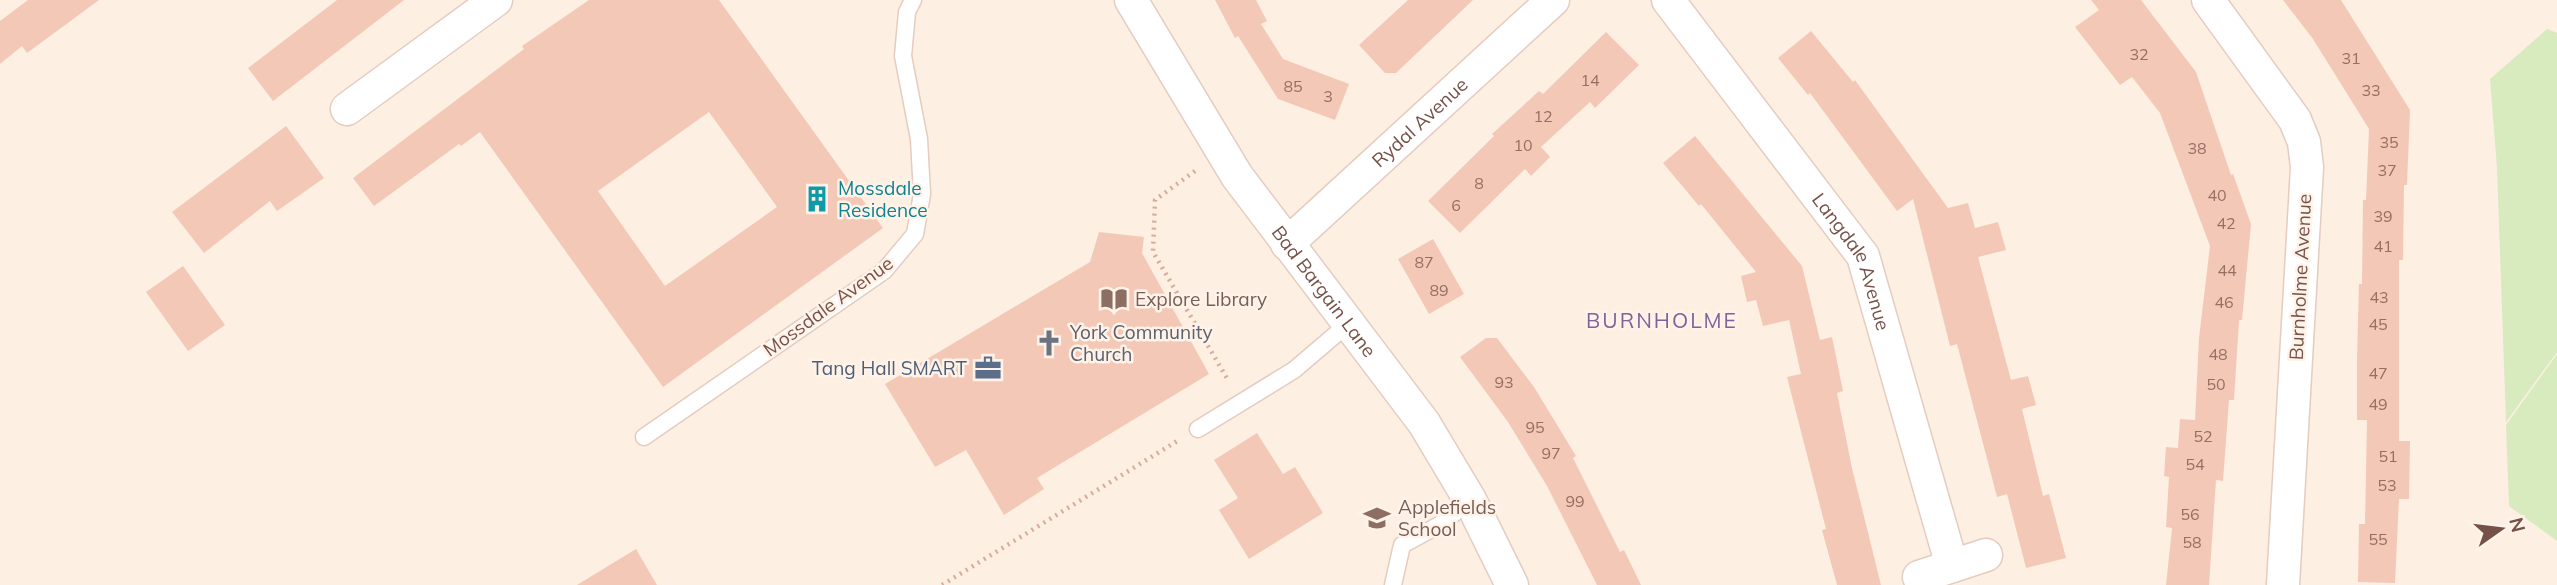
<svg xmlns="http://www.w3.org/2000/svg" width="2557" height="585" font-family="Mulish,sans-serif">
<style>
.green{fill:#d7ebbf}
.building{fill:#f4c8b7;fill-rule:evenodd}
.lines{fill:none;stroke-linecap:round;stroke-linejoin:round}
.lane-casing{stroke:#e4ccc0;stroke-width:19}
.street-casing{stroke:#e4ccc0;stroke-width:35}
.path{stroke:#d9ab9b;stroke-width:4.5;stroke-dasharray:2 5;stroke-linecap:butt}
.lane{stroke:#fff;stroke-width:16}
.street{stroke:#fff;stroke-width:32}
.labels{text-anchor:middle;stroke-width:5;stroke-linejoin:round;paint-order:stroke}
.number-label{font-size:16px;fill:#966f63}
.street-label{font-size:19px;fill:#765147;stroke:#fff3e9}
.culture-label{font-size:19px;fill:#0d838f;stroke:#fff3e9;text-anchor:start}
.education-label{font-size:19px;fill:#785e54;stroke:#fff3e9;text-anchor:start}
.worship-label{font-size:19px;fill:#5b616d;stroke:#fff3e9;text-anchor:start}
.service-label{font-size:19px;fill:#4e5e75;stroke:#fff3e9;text-anchor:end}
.neighbourhood-label{font-size:21px;letter-spacing:2px;fill:#80629a;stroke:#fff3e9}
</style>
<rect width="100%" height="100%" fill="#fdefe1"/>
<path class="green" d="M2547,29L2557,33V352L2506,422L2497,168L2490,79Z
M2557,354V541L2509,506L2506,425Z"/>
<path class="building" d="M28,0H99L27,53L22,46L0,64V21Z
M337,0H404L273,101L248,68Z
M589,0H719L883,228L663,387L480,132L461,146L459,144L374,206L353,178L524,49L522,46ZM709,112L777,207L665,286L598,191Z
M1215,0H1256L1267,21L1261,24L1283,59L1349,84L1335,120L1278,99L1238,36L1235,38Z
M1408,0H1473L1396,73H1385L1359,45Z
M2091,0H2141L2196,72L2231,175L2233,174L2251,224L2242,320H2239L2234,400H2229L2223,481L2216,480L2209,585H2166L2172,528L2166,527L2169,477L2164,476L2166,447L2178,448L2180,419L2195,420L2199,338L2210,246L2160,113L2132,77L2120,85L2075,27L2099,10Z
M2283,0H2341L2410,110L2407,185H2404L2403,260H2399V441H2410L2409,499H2399L2395,583L2358,582L2359,524H2365L2367,420H2357V359L2359,284H2362L2363,200H2366L2369,129L2313,39Z
M1811,31L1853,82L1855,80L1948,208L1968,203L1975,228L1998,222L2006,250L1978,257L2011,380L2028,376L2036,405L2022,409L2043,496L2049,494L2066,558L2026,568L2007,494L1997,497L1957,344L1950,346L1913,199L1897,211L1810,93L1808,95L1778,58Z
M1606,32L1639,65L1595,108L1590,102L1541,147L1550,157L1531,176L1525,169L1460,233L1428,201L1494,136L1492,134L1539,91L1543,94Z
M286,126L324,178L277,211L270,201L204,253L172,212Z
M1695,136L1802,266L1820,340L1832,337L1843,391L1837,393L1852,468L1881,585H1837L1822,530L1826,529L1787,377L1801,374L1789,320L1763,326L1756,300L1747,302L1741,276L1756,272L1701,204L1699,206L1663,163Z
M1099,232L1144,237L1142,253L1209,374L1037,478L1044,489L1004,515L966,450L935,467L885,384L1090,262Z
M1433,239L1464,294L1429,314L1398,259Z
M183,266L225,325L188,351L146,292Z
M1486,338H1497L1534,387L1576,456L1573,458L1620,552L1624,550L1641,585H1597L1547,486L1508,422L1460,357Z
M1257,433L1283,474L1295,467L1323,513L1249,559L1219,510L1238,498L1214,460Z
M636,549L657,585H577Z"/>
<g class="lines">
<g class="lane-casing">
<path id="lane" d="M1198,429L1294,370L1348,324
M644,437L884,271L915,234L922,194L919,139L903,56L907,12L913,0
M1393,585L1402,545L1441,524L1470,500"/>
</g>
<g class="street-casing">
<g id="street">
<path id="s1" d="M1131,0L1237,176L1424,423L1470,500L1512,585"/>
<path id="s2" d="M1668,0L1863,256L1952,566"/>
<path d="M2208,0L2295,120L2304,142L2307,167L2283,585"/>
<path d="M347,109L496,0"/>
<path id="s3" d="M1287,244L1553,0"/>
<path d="M1919,577L1986,555"/>
</g>
</g>
<path class="path" d="M1195,171L1155,200L1153,252L1228,380
M942,585L1179,440"/>
<use href="#lane" class="lane"/>
<use href="#street" class="street"/>
</g>
<defs>
<g id="building-bare" transform="scale(2.1)"><path d="M-4-6H4V6H1V3H-1V6H-4ZM-2.5-4.3h1.7v1.8h-1.7ZM.8-4.3h1.7v1.8H.8ZM-2.5-1h1.7V.8h-1.7ZM.8-1h1.7V.8H.8Z" fill="#0f9aa8" stroke="#fff3e9" stroke-width="2.5" paint-order="stroke"/></g>
<g id="library-bare" transform="scale(2.1)"><path d="M-6-4Q-3-5.5-.7-3.5V5Q-3 3-6 4ZM6-4Q3-5.5 .7-3.5V5Q3 3 6 4Z" fill="#8d6e63" stroke="#fff3e9" stroke-width="2.5" paint-order="stroke"/></g>
<g id="church-bare" transform="scale(2.1)"><path d="M-1.2-6h2.4v3.5h3.3v2.4h-3.3V6h-2.4V-.1h-3.3v-2.4h3.3Z" fill="#6b7280" stroke="#fff3e9" stroke-width="2.5" paint-order="stroke"/></g>
<g id="office-bare" transform="scale(2.1)"><path d="M-6-3h4V-5.5h4V-3h4V5H-6ZM-1-4.5V-3h2v-1.5ZM-6 0V1H6V0Z" fill="#5c6f8a" stroke="#fff3e9" stroke-width="2.5" paint-order="stroke"/></g>
<g id="school-bare" transform="scale(2.1)"><path d="M0-5L7-2L0 1L-7-2ZM-4 1L0 2.5L4 1V4Q0 6-4 4Z" fill="#8d6e63" stroke="#fff3e9" stroke-width="2.5" paint-order="stroke"/></g>
</defs>
<g fill-rule="evenodd">
<use href="#building-bare" x="817" y="199"/>
<use href="#library-bare" x="1114" y="299"/>
<use href="#church-bare" x="1049" y="343"/>
<use href="#office-bare" x="988" y="368"/>
<use href="#school-bare" x="1377" y="518"/>
</g>
<g class="labels">
<g class="number-label">
<text x="2139" y="60">32</text>
<text x="2351" y="64">31</text>
<text x="1590" y="86">14</text>
<text x="1293" y="92">85</text>
<text x="2371" y="96">33</text>
<text x="1328" y="102">3</text>
<text x="1543" y="122">12</text>
<text x="2389" y="148">35</text>
<text x="1523" y="151">10</text>
<text x="2197" y="154">38</text>
<text x="2387" y="176">37</text>
<text x="1479" y="189">8</text>
<text x="2217" y="201">40</text>
<text x="1456" y="211">6</text>
<text x="2383" y="222">39</text>
<text x="2226" y="229">42</text>
<text x="2383" y="252">41</text>
<text x="1424" y="268">87</text>
<text x="2227" y="276">44</text>
<text x="1439" y="296">89</text>
<text x="2379" y="303">43</text>
<text x="2224" y="308">46</text>
<text x="2378" y="330">45</text>
<text x="2218" y="360">48</text>
<text x="2378" y="379">47</text>
<text x="1504" y="388">93</text>
<text x="2216" y="390">50</text>
<text x="2378" y="410">49</text>
<text x="1535" y="433">95</text>
<text x="2203" y="442">52</text>
<text x="1551" y="459">97</text>
<text x="2388" y="462">51</text>
<text x="2195" y="470">54</text>
<text x="2387" y="491">53</text>
<text x="1575" y="507">99</text>
<text x="2190" y="520">56</text>
<text x="2378" y="545">55</text>
<text x="2192" y="548">58</text>
</g>
<g class="street-label">
<text dy="7" stroke="none"><textPath href="#s3" startOffset="180">Rydal Avenue</textPath></text>
<text dy="7" stroke="none"><textPath href="#s2" startOffset="322">Langdale Avenue</textPath></text>
<text transform="translate(2300 277) rotate(-87)" y="7">Burnholme Avenue</text>
<text dy="7" stroke="none"><textPath href="#s1" startOffset="350">Bad Bargain Lane</textPath></text>
<text transform="translate(828 306) rotate(-36)" y="7">Mossdale Avenue</text>
</g>
<g class="culture-label">
<text x="838" y="195">Mossdale<tspan x="838" dy="22">Residence</tspan></text>
</g>
<g class="education-label">
<text x="1135" y="306">Explore Library</text>
<text x="1398" y="514">Applefields<tspan x="1398" dy="22">School</tspan></text>
</g>
<g class="worship-label">
<text x="1070" y="339">York Community<tspan x="1070" dy="22">Church</tspan></text>
</g>
<g class="service-label">
<text x="967" y="375">Tang Hall SMART</text>
</g>
<g class="neighbourhood-label">
<text x="1662" y="328">BURNHOLME</text>
</g>
</g>
<g transform="translate(2501 529) rotate(76)" stroke="#fff3e9" stroke-width="5" paint-order="stroke">
<path d="M0-5L12 26L0 18L-12 26Z" fill="#765147"/>
<text y="-10" font-size="19" font-weight="bold" text-anchor="middle" fill="#765147">N</text>
</g>
</svg>
